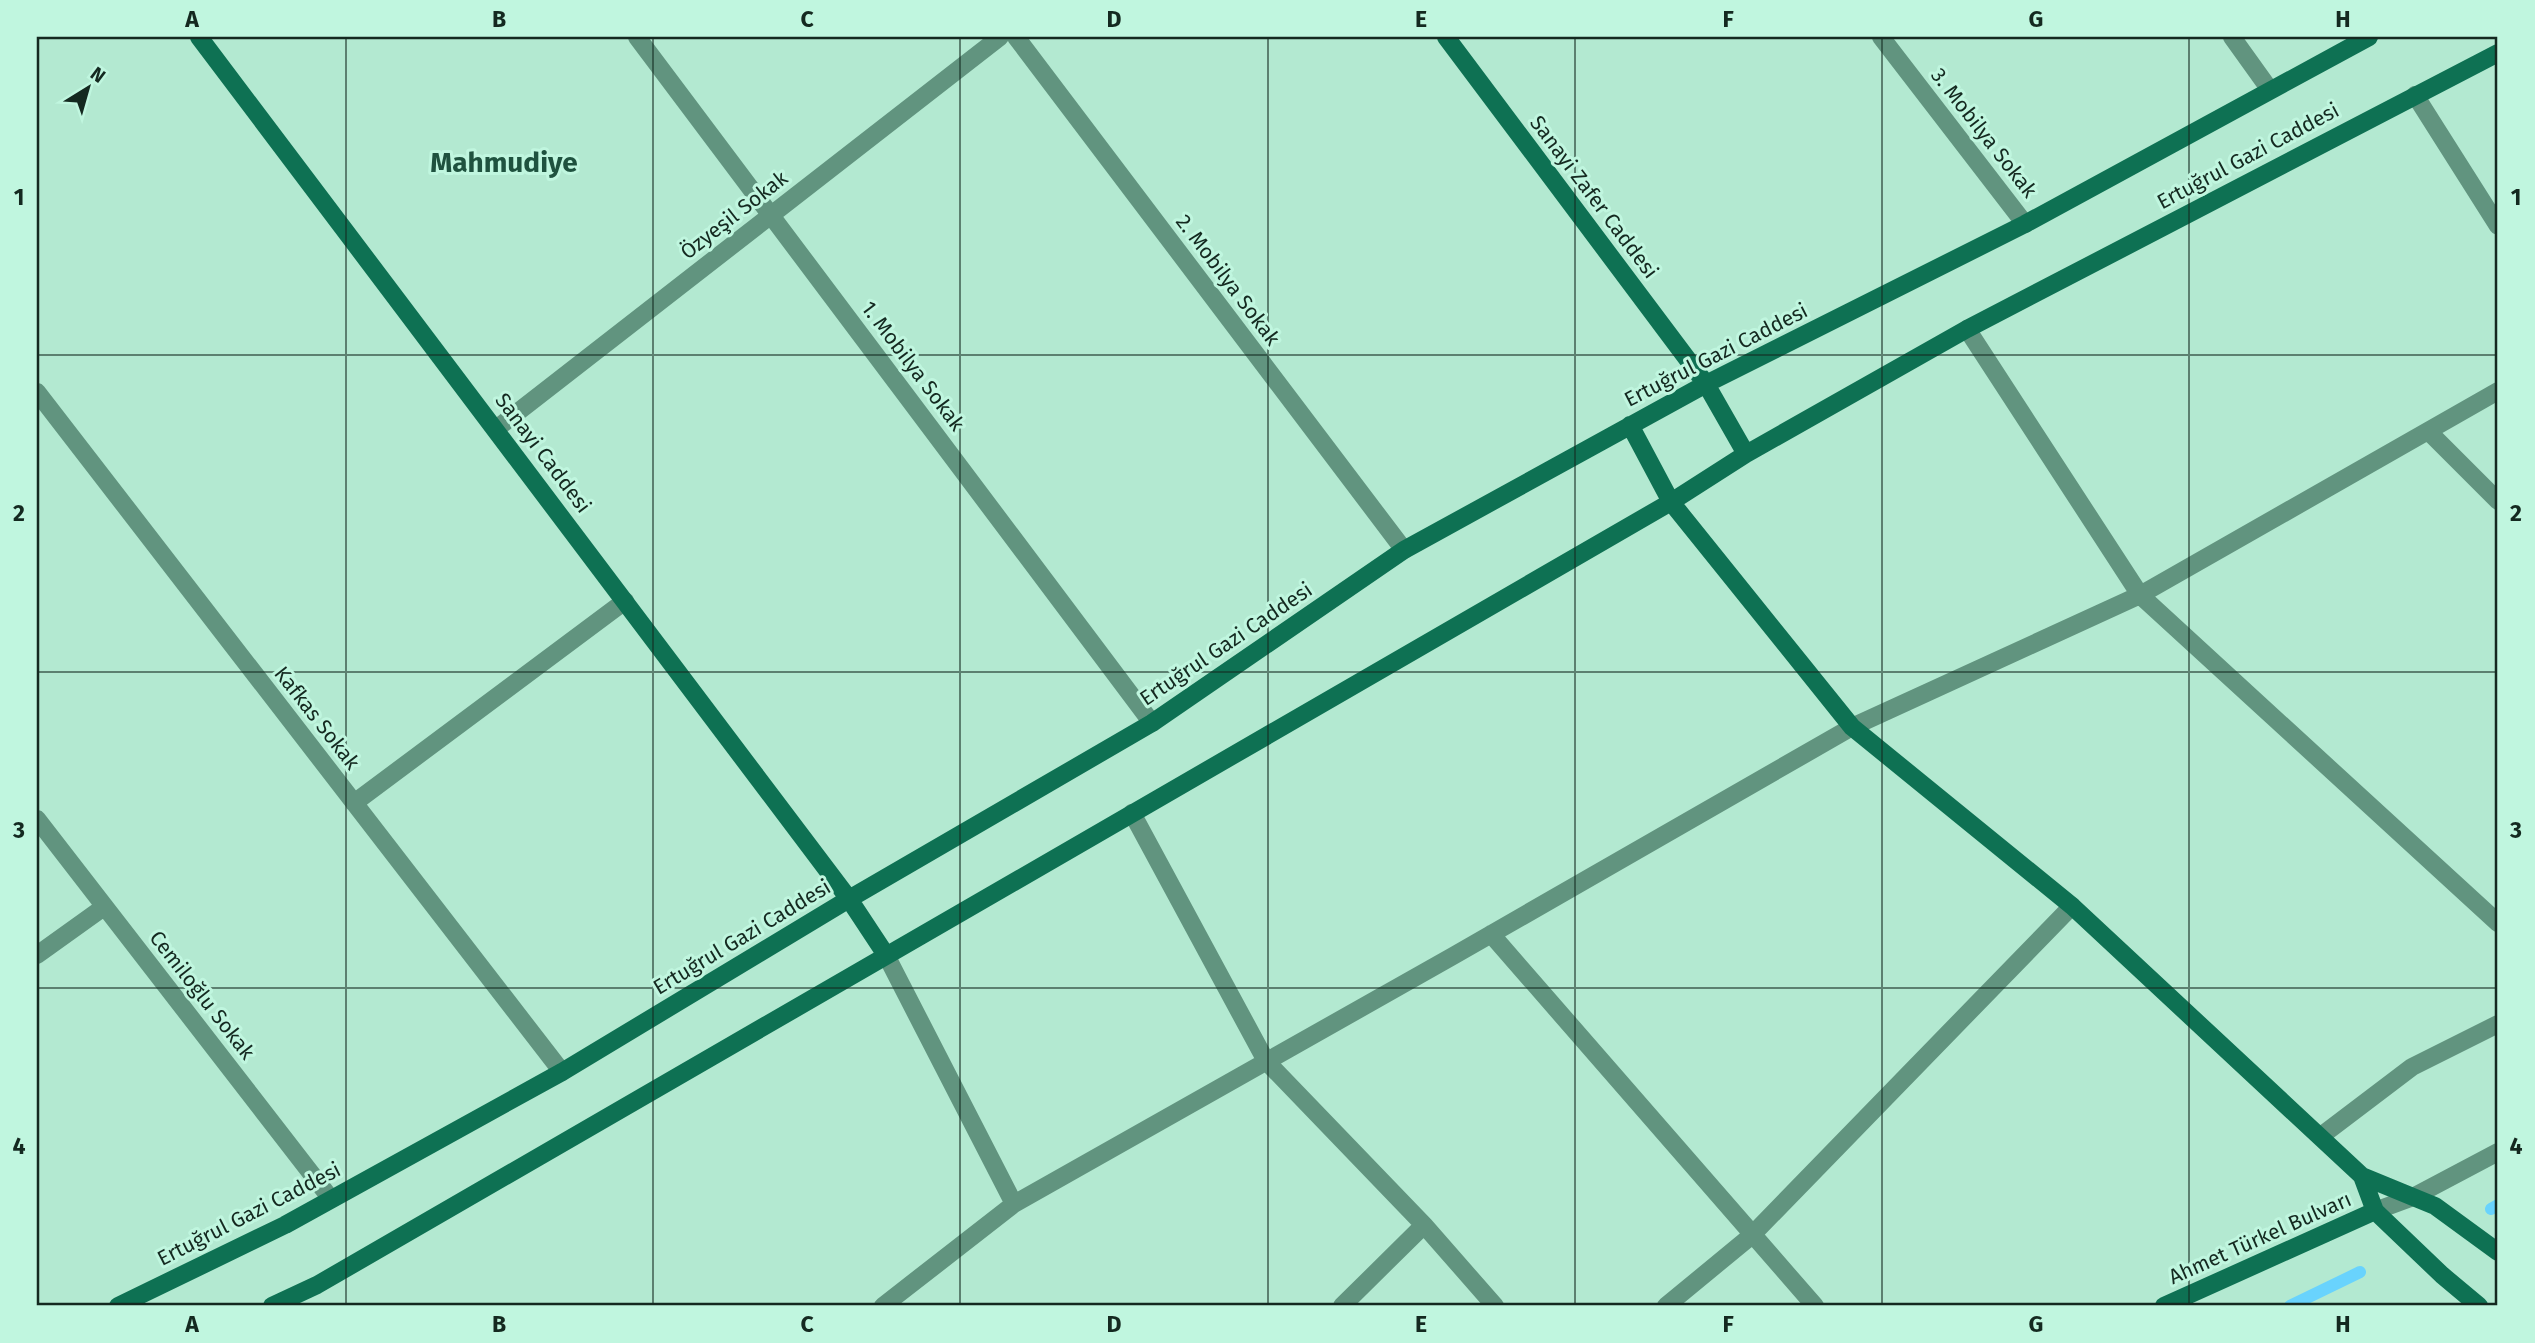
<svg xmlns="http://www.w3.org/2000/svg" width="2535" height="1343" font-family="'Fira Sans',sans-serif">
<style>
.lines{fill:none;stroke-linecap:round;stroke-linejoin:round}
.stream{stroke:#69d3fd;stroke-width:12}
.lane{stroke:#61947f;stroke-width:18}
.street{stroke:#61947f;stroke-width:18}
.secondary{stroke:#0e7153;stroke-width:18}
.grid{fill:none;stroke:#142920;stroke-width:2;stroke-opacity:0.55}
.labels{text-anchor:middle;stroke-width:6;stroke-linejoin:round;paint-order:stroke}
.street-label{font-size:21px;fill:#142920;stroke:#c0f6df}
.district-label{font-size:28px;font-weight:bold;fill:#1f523f;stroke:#c0f6df}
.neatline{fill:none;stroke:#142920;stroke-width:2.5}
.grid-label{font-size:23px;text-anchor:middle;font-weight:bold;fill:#142920}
</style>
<rect width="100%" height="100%" fill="#b3e9d1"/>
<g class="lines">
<path class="stream" d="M2491,1209L2498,1205
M2290,1306L2360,1272"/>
<path class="lane" d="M637,37L1152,723
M1016,37L1404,550
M1881,37L2025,224
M2232,37L2270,90
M2415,95L2498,226
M1967,329L2140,595L2498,923
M37,392L562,1072
M496,429L1000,37
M2428,431L2498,501
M354,803L625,601
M1132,813L1266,1061L1424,1225L1495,1306
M37,819L331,1199
M1491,934L1815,1306
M37,955L104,907
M886,955L1014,1204
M2321,1136L2412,1067L2498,1024
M883,1306L1014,1204L1453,956L1852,727L2140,595L2498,391
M1342,1306L1424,1225
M1666,1306L1751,1236L2072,906"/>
<path class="street" d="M2375,1211L2413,1197L2498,1152"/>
<path class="secondary" d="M199,37L849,899L886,955
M1446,37L1706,384L1746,454
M1630,425L1671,502L1852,727L2072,906L2362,1176L2435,1206L2498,1252
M2362,1176L2375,1211L2442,1275L2479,1306
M118,1306L285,1225L562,1072L849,899L1152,723L1404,550L1706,384L2025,224L2369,37
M272,1306L317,1285L1671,502L1746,454L1967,329L2498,53
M2164,1306L2375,1211"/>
</g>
<path class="grid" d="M346,37V1306M653,37V1306M960,37V1306M1268,37V1306M1575,37V1306M1882,37V1306M2189,37V1306M37,355H2498M37,672H2498M37,988H2498"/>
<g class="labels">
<g class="street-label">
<text transform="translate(1984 133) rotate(52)" y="7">3. Mobilya Sokak</text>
<text transform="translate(2248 156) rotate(-28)" y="7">Ertuğrul Gazi Caddesi</text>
<text transform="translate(1594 197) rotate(53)" y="7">Sanayi Zafer Caddesi</text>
<text transform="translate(734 215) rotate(-38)" y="7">Özyeşil Sokak</text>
<text transform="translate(1228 280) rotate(53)" y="7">2. Mobilya Sokak</text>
<text transform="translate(1716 355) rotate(-27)" y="7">Ertuğrul Gazi Caddesi</text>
<text transform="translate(913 366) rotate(53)" y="7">1. Mobilya Sokak</text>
<text transform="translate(543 453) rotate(53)" y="7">Sanayi Caddesi</text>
<text transform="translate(1226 644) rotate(-34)" y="7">Ertuğrul Gazi Caddesi</text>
<text transform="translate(317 718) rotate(52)" y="7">Kafkas Sokak</text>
<text transform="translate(742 937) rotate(-31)" y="7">Ertuğrul Gazi Caddesi</text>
<text transform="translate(202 995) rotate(52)" y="7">Cemiloğlu Sokak</text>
<text transform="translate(249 1214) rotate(-27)" y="7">Ertuğrul Gazi Caddesi</text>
<text transform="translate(2260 1238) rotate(-24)" y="7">Ahmet Türkel Bulvarı</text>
</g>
<g class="district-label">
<text x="504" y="172">Mahmudiye</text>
</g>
</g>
<rect width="2535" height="1343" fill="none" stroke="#c0f6df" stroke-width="77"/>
<g transform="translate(88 88) rotate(37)" stroke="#c0f6df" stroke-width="5" paint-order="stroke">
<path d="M0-5L12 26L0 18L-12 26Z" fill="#142920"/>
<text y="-10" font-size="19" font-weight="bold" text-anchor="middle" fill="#142920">N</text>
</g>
<rect x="38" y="38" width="2458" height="1266" class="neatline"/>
<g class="grid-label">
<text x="192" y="27">A</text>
<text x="499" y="27">B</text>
<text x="807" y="27">C</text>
<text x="1114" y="27">D</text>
<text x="1421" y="27">E</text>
<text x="1728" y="27">F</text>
<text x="2036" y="27">G</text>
<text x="2343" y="27">H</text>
<text x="19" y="205">1</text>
<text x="2516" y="205">1</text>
<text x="19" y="521">2</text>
<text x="2516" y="521">2</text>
<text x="19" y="838">3</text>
<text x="2516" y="838">3</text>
<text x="19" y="1154">4</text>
<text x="2516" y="1154">4</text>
<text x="192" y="1332">A</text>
<text x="499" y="1332">B</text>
<text x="807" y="1332">C</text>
<text x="1114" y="1332">D</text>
<text x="1421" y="1332">E</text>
<text x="1728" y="1332">F</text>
<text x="2036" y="1332">G</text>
<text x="2343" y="1332">H</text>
</g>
</svg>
